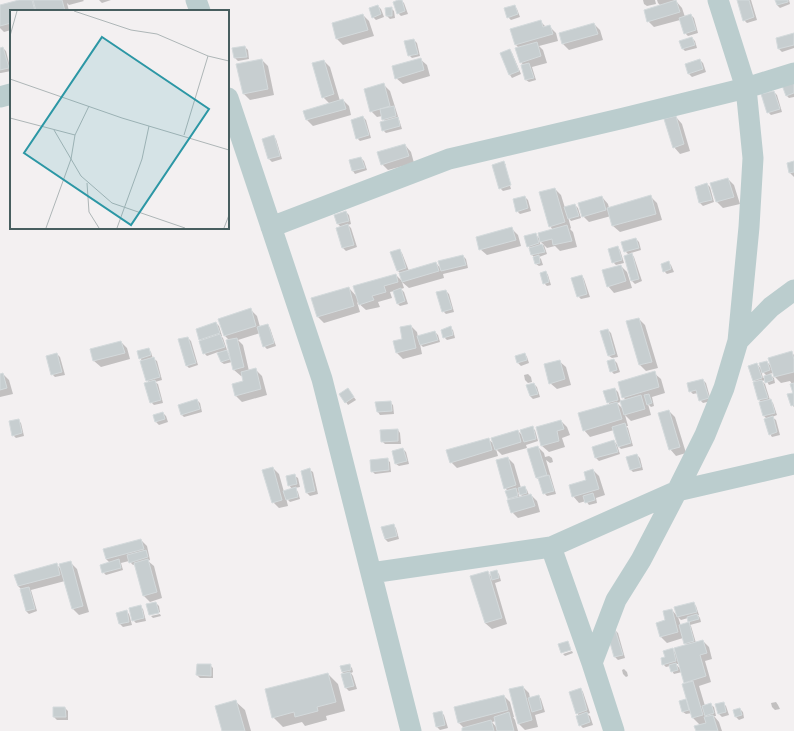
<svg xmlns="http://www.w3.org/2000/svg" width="794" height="731" font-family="'Fira Sans',sans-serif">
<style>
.shadow{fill:#0003;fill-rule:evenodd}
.building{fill:#c7ced0;stroke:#d4dadc}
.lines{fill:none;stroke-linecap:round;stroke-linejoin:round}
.minor{stroke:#bbcdce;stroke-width:21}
.inset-road{fill:none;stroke:#aeb6b7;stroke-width:1}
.view{fill:#2c97a5;fill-opacity:0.15;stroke:#2c97a5;stroke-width:2}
.inset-edge{fill:none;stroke:#475e5f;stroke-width:2}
</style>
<rect width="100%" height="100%" fill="#f3f0f1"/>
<path class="shadow" d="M23,0H33L35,2L34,0H83L84,1L69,5L67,3L69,11H11V30L4,32L0,28V6Z
M99,0H111L102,3Z
M401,0L404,3L408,14L401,16L398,13Z
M643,0H655L656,4L647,6L644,4Z
M657,0H675L682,8L685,17L691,15L694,18L698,33L688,36L685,33L680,20L654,27L648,21L661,6L658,3Z
M738,0H751L757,20L747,23L744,20Z
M776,0H789L790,4L780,8L777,5Z
M378,6L381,9L384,17L376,20L373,17Z
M514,6L517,9L520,17L511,20L508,17Z
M391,8L394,11L395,18L390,19L387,16Z
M363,15L369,21L374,36L343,45L337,39L333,24Z
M540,21L546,27L549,26L556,33L558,41L539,46L543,50L547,63L532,67L536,80L529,82L526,80L524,65L520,62L519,48L516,45L511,30Z
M594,24L600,30L603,40L569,50L563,44Z
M794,34V48L782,52L779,49Z
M692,38L695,41L697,48L685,51L683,49Z
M414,40L417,43L420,56L412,58L409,55Z
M245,47L248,50L249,59L238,61L235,58L234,49Z
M3,48L6,51L11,71L1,73H0V49Z
M509,50L512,53L521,74L512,78L510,75L501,53Z
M420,59L427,65L430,76L403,84L396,78Z
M262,60L268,66L274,95L250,100L243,93Z
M700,60L703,63L706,72L692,77L689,74L686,65Z
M324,61L330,67L340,101L343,100L349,106L351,115L313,126L307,120L330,104L323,97Z
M794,83V97L789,98L786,95Z
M384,85L390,91L402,129L386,133L383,130L385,121L383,119L382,116L377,117L371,111Z
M774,92L777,95L782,112L771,115L768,112Z
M363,117L366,120L371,138L360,141L357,138Z
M676,117L682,124L690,151L680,154L674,147Z
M273,136L276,139L282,159L272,162L269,159L263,139Z
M405,145L411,152L414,163L388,170L382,164Z
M361,158L364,161L367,170L355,174L353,171L350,161Z
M794,162V177L790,173Z
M504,163L506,165H504L511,189L503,191L500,188Z
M728,179L734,185L740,204L723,208L717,202L711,184Z
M707,184L710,187L714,202L703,206L700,203L696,188Z
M555,189L561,195L565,208L575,205L578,208L581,218L571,221L568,217L571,228L570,229L573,232L577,247L560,251L555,246L547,248L539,240L541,246L544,245L547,254L539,257L541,259L543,265L539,266L536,264L534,257L532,255L530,249H531L528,246L535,234L540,239L553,230L550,226Z
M650,196L657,203L662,220L620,232L613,226L611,216L589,222L583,216L602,197L608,204L609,208Z
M525,197L528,200L531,211L520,214L517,211Z
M346,212L349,215L351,224L348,225L351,228L357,247L346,251L343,248L341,227L338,224L335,215Z
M512,229L518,235L521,246L487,255L480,249Z
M636,239L639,242L641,250L631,253L634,257L642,281L635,284L632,281L629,255L625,251Z
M617,247L620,250L624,263L616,265L613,262Z
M399,250L402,253L409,271L436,263L441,269L463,256L466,259L468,268L443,274L444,278L409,288L402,282L404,288L401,289L404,292L408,304L400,306L397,303L394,291L390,292L392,298L378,302L380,307L366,310L357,302L360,312L324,323L318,317L349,288L357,297L396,275L402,281L400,273L398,271L392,253Z
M668,262L671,265L674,272L667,274L664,271Z
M621,266L627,272L632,288L614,293L608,286Z
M546,272L548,275L551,285L547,286L544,283Z
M582,276L584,279L590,297L581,299L578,296Z
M446,291L449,294L454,312L446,314L443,311Z
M250,309L257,316L260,327L267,325L270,328L276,346L267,349L264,346L260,333L238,340L243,345L249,371L255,369L262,376L267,395L242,402L236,396L233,385L244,382L243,375L241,376L234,370L232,362L224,364L221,362L218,352L207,356L204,353L202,341L200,339L216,323L219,326L222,336H221L223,338L227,350H225L231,355L229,340L225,336L219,319Z
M639,319L645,325L658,368L646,371L640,365Z
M411,326L417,332L418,337L435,332L438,335L440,342L423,347L420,344L422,354L403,359L397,353Z
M450,328L453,330L455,338L447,340L444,337Z
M608,330L611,333L618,357L612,358L609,356Z
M188,338L191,341L198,365L189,368L186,365Z
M121,342L127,348L130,359L101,367L94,361L91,350Z
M148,349L151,352L153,359H154L157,361L162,380L155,382L158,384L163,403L154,405L151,402L149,383L147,380L143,362L140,358Z
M791,352L794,355V407L792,405L794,393L792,384L790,381L781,383L775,377L773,373L769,374L774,378L775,383L769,385L766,380L762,381L765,384L770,400L773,403L777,415L772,417L776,420L780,435L772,437L770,434L767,419L764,416L762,402L759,400L754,383L756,382L754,380L757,364L762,370L767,362L772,367ZM761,370L767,376L763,378Z
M57,354L60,357L65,375L55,377L52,374Z
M525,354L527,357L529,363L521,366L518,363L516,357Z
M614,360L617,363L620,372L614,374L611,371Z
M559,361L566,367L571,385L557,389L550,383Z
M654,373L661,379L665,393L652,397L654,406L651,407L648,404L651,415L631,421L625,415L628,426H626L628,428L633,446L621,449L617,445L620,454L599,461L596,458L593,448L614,441L618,446L614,430L590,437L584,430L610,405L608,402L615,389L618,392L621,402L626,400L623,397ZM621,402L623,409L617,403Z
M3,374L9,380L13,394L0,397V375Z
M528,374L531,377L532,382L528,383L525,380L524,375Z
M703,380L706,383L711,401L703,403L700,400L698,393L693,394L690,391Z
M534,384L537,387L540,397L533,399L530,396Z
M348,389L356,400L348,405L346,402Z
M197,400L200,403L202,412L184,417L181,414Z
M390,402L393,405L394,414L380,415L378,412L376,403Z
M669,411L675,417L686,453L676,456L670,449Z
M163,413L166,416L168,422L159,425L156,422L154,416Z
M18,420L21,423L24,436L16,438L13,435Z
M561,421L567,427L570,435L562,438L565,447L549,452L542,446L537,428Z
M532,428L535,430L538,441L526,445L527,448L502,455L496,449L498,456L457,468L451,462L488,439L495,445L518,431L523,436Z
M398,430L400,433L401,444H385L382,441Z
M538,447L544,453L545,457L549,456L552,458L553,462L550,463L546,460L556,494L547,496L544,493L540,481L536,477Z
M403,449L406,452L409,464L399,466L396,464Z
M637,455L640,458L643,470L633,472L631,470Z
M508,458L514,464L521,488L524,487L527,490L529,495H531L537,501L540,512L518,518L512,512L510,500L509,499L508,491L505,488ZM518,492L523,497L520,498Z
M387,460L390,462L391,472L375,474L372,471Z
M273,468L279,474L284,492L292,489L289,485L295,476L298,478L300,487L295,488L298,492L300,499L290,502L286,498L288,506L279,508L273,502Z
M310,470L313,472L318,494L310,496L307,493L302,471Z
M593,470L599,476L605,495L596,498L597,503L589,505L586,501L579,503L573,496L587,481Z
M393,525L396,528L399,539L388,542L385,539Z
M141,540L147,546L150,560L148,561L154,566L162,598L150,602L143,595L135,564L133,565L129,561L121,563L123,570L106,575L103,572L110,563L106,559Z
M70,562L77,569L89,612L79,615L73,609L65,581L31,590L37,611L29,614L26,611L22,590L18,586L56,564L62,570Z
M496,571L499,574L501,581L495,583L507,624L492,629L485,623L487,572L492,577Z
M156,603L159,606L160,612L151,614V615H150Z
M693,603L696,606L699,615H698L700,618L701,622L690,625L691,626L696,643L703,641L709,647L712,659L705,661L711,682L699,686L705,706L711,705L714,707L716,716H714L719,722L722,731H697L701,726L693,718L692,713L686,714L683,712L686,701L689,704L682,672L674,674L672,671L670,666L666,667L663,664L666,657L672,649L676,653L687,645L685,644L683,638L667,643L661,637L672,610L678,617ZM678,617L681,620L688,618L690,623L681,626ZM676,664H679L681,670Z
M140,607L143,609L146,621L136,623L133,620Z
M127,612L129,614L132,625L123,627L120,624L117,614Z
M160,614L161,616L153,618L151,616Z
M615,630L618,633L625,658L618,660L615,657Z
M572,651L573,653L565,656L563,654Z
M210,665L213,668V678H200L197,675Z
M349,665L352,668L353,672L351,673L353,676L357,689L349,691L346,688L343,674H345L342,672Z
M624,669L627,672L628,676L626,677L623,674L622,670Z
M328,674L338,684L345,711L326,716L327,720L305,726L302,722L283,727L273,717Z
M523,687L529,693L530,698L539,696L541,699L545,712L535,715L538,727L525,730L519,724Z
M581,689L583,692L590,713L587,714L590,716L593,725L583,728L580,725L579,716L577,713Z
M504,696L510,702L514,717H513L515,720L518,731H463L464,728L459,723ZM496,721L497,728L492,722Z
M235,701L245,710L251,731H223Z
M776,702L778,705L780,709L775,710L772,707L771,703Z
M723,703L726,706L729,715L722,717L719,714Z
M54,708H65L68,711V720H57L54,717Z
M740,709L743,712L744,718L739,720L736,717L734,711Z
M441,712L444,715L448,728L440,730L437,727Z"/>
<path class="building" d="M19,0H32L35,11H11V23L0,26V5Z
M33,0H62L65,11H36Z
M398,0H402L405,11L397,14L393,2Z
M676,0L680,12L647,22L644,10Z
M737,0H749L754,17L743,21Z
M775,0H788V2L777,5Z
M378,5L381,14L372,18L369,8Z
M515,5L518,14L507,18L504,8Z
M392,7V16H386L385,8Z
M363,14L368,30L336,39L332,23Z
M691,14L696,30L684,34L679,18Z
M541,20L543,27L550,25L553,34L515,45L510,29Z
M594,23L598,34L562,44L559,33Z
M794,33V45L778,49L776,38Z
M692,37L695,45L682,49L679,41Z
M414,39L418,54L408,56L404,41Z
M537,42L541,56L520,63L515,48Z
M245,46L247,57L234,58L232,48Z
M3,47L9,68L0,70V48Z
M510,49L519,71L509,75L500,53Z
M421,58L424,70L395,79L392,66Z
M262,59L268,89L243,94L236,64Z
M700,59L703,69L688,74L685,64Z
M324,60L334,94L322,98L312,63Z
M529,63L534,78L525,80L521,65Z
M794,82V93L786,96L782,85Z
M384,83L390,106L370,112L364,89Z
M774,91L780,109L767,113L761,94Z
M343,99L346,109L306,120L303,111Z
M394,106L396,116L382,120L380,109Z
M363,116L369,135L356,139L351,120Z
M676,116L684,144L673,148L664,119Z
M398,117L400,126L382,131L380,122Z
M274,135L280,156L268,159L262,139Z
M405,144L409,156L381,165L377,152Z
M361,157L365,168L352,171L349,160Z
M504,161L511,185L499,189L492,165Z
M794,161V172L789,173L787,163Z
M728,178L734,197L716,202L710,183Z
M707,183L712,200L699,203L695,187Z
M555,188L565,222L549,227L539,192Z
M651,195L656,214L612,226L607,208Z
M525,196L528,208L516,212L513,199Z
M602,196L606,210L582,217L578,203Z
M575,204L579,216L568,219L564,207Z
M346,211L349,221L337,224L334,215Z
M348,224L354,245L342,248L336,228Z
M567,225L572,241L553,245L552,239L540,242L538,233Z
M512,227L516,240L479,250L476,237Z
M536,233L539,243L527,247L524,236Z
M636,238L639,248L624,252L621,242Z
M542,244L545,252L531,255L529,248Z
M618,246L622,260L612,263L608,249Z
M400,249L406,268L397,271L390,252Z
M632,253L639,279L631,281L624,256Z
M463,255L466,265L441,271L438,261Z
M539,255L540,263L535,264L533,257Z
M669,261L671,269L663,272L661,264Z
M436,262L439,271L402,282L399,273Z
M621,265L626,281L607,287L602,270Z
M546,271L549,282L543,284L540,273Z
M396,274L398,282L384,286L386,292L372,296L374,300L359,305L353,286Z
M582,275L587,294L577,297L571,278Z
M349,287L354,306L317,317L311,298Z
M401,288L405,301L397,304L393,291Z
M446,290L452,309L442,312L436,292Z
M251,308L256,326L224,336L218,319Z
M639,318L652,362L639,365L626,321Z
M216,322L220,333L199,340L196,329Z
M268,324L274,343L263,347L257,327Z
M411,325L416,348L396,353L393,341L402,339L400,327Z
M451,326L453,335L443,338L441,330Z
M608,329L615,354L608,356L600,331Z
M435,331L438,340L420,345L417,336Z
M220,334L225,347L203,354L199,341Z
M188,337L196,363L186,366L178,339Z
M237,338L244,367L233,370L226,340Z
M121,341L125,353L93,361L90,349Z
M149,348L151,355L139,359L137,351Z
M227,350L230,359L221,362L217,353Z
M792,351L794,360V372L774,377L768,358Z
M57,353L62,372L51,375L46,356Z
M525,353L527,360L517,363L515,356Z
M154,357L160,377L146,381L140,361Z
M614,359L617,370L610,372L607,361Z
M560,360L565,379L549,384L544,364Z
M767,361L770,370L762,373L759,363Z
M757,363L762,378L753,381L748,366Z
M256,368L261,389L235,396L232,384L243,381L241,372Z
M655,371L659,387L622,398L618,382Z
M3,373L7,388L0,390V374Z
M771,374L773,380L765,383L764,376Z
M703,379L709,398L699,401L696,390L689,392L687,383Z
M155,380L161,400L150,403L144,383Z
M762,380L768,398L758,400L753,382Z
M534,383L538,394L530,396L526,385Z
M794,383V405L791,406L787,394L793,393L790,384Z
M348,388L354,397L345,403L339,394Z
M615,388L618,400L607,403L603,391Z
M649,394L652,403L647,405L644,395Z
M641,395L645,409L624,415L620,401Z
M197,399L200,409L181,415L178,405Z
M771,399L775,413L763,416L759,402Z
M391,401L392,411L377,412L375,402Z
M617,402L622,419L583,431L578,413Z
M669,410L680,447L669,450L658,413Z
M163,412L165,419L155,422L153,415Z
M773,416L777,432L769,435L764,419Z
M19,419L22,433L12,436L9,421Z
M561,420L564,429L557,431L559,441L541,446L536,427Z
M625,423L631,443L618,447L612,427Z
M533,426L536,439L524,442L520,430Z
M398,429V441L381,442L380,430Z
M518,430L521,442L495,450L491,438Z
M489,438L492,450L450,463L446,450Z
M614,440L618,452L595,458L592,447Z
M538,446L547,475L536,478L527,449Z
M403,448L407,461L395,464L392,451Z
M637,454L641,467L630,470L626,457Z
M508,457L516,485L504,489L496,460Z
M388,458L389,470L371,472L370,460Z
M273,467L282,500L272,503L262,470Z
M310,468L315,491L306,493L301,471Z
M593,469L599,489L572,497L569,485L586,480L584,472Z
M295,474L297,484L288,486L286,476Z
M549,475L554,491L543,494L538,478Z
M525,486L527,493L520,495L518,488Z
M296,487L298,497L286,500L283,491Z
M516,488L518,496L508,499L505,491Z
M593,493L595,500L585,503L583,496Z
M531,494L535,506L511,513L507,500Z
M394,524L397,536L385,539L381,527Z
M141,539L144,549L106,559L103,549Z
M146,550L148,557L129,563L127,555Z
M119,559L121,568L102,573L100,565Z
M148,559L157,592L143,596L134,563Z
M71,561L83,606L72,609L59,564Z
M57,563L60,575L18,586L14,575Z
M497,570L499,578L492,580L490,572Z
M488,571L502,618L485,623L470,576Z
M29,587L35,609L26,611L20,589Z
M156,602L159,613L149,615L146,604Z
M694,602L697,612L677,617L674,607Z
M141,605L144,618L132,621L129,608Z
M672,609L678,632L660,637L656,623L665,620L663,611Z
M127,610L129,622L119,624L116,613Z
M697,614L699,619L688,622L687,617Z
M689,622L694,641L684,644L679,625Z
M615,629L623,655L614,657L607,632Z
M703,640L707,653L700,655L706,676L684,683L674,648Z
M568,641L571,650L561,653L558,644Z
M673,648L676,661L662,665L661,658L665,657L663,651Z
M676,663L678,670L671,672L669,665Z
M197,664H211V676L196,675Z
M350,664L351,670L342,672L340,666Z
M350,672L354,686L345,688L341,674Z
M328,673L336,702L317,707L318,711L295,717L294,712L272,718L265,689Z
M693,681L703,715L692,718L682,684Z
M523,686L532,720L518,724L509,689Z
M581,688L587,710L576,714L569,692Z
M504,695L508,710L458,723L454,707Z
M539,695L542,709L532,712L528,698Z
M686,699L689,710L682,712L679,701Z
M236,700L245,731H222L215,706Z
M724,702L726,712L718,714L715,704Z
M711,703L714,713L705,716L702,706Z
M53,707H65L66,717H53Z
M740,708L742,715L735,717L733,710Z
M442,711L445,725L436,727L433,713Z
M509,712L514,731H497L494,717Z
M587,712L590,722L579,726L576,716Z
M713,715L718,731H696L694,726L706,723L704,717Z
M491,720L494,731H462V728Z"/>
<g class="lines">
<path class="minor" d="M196,0L200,11
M0,97L11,94
M228,98L322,379L411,731
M271,227L449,159L624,118L746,88L794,73
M738,341L771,307L794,290
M551,547L592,663L614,731
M371,573L551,547L677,491L794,464
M592,663L616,600L641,560L677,491L705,435L724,388L738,341L749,227L753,158L746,88L718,0"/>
</g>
<g transform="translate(10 10)">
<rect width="219" height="219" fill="#f3f0f1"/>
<path class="inset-road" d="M64,1L121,20L147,24L198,46L174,125M0,26L7,1M198,46L219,51M0,69L112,108L219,140M0,108L65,125M44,120L71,166L102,193L175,218M77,173L79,202L89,218M36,218L61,149L65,125L79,96M107,218L132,149L139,116M214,218L219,205"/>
<path class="view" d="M92,27L199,99L121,215L14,143Z"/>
<rect width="219" height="219" class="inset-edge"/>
</g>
</svg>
